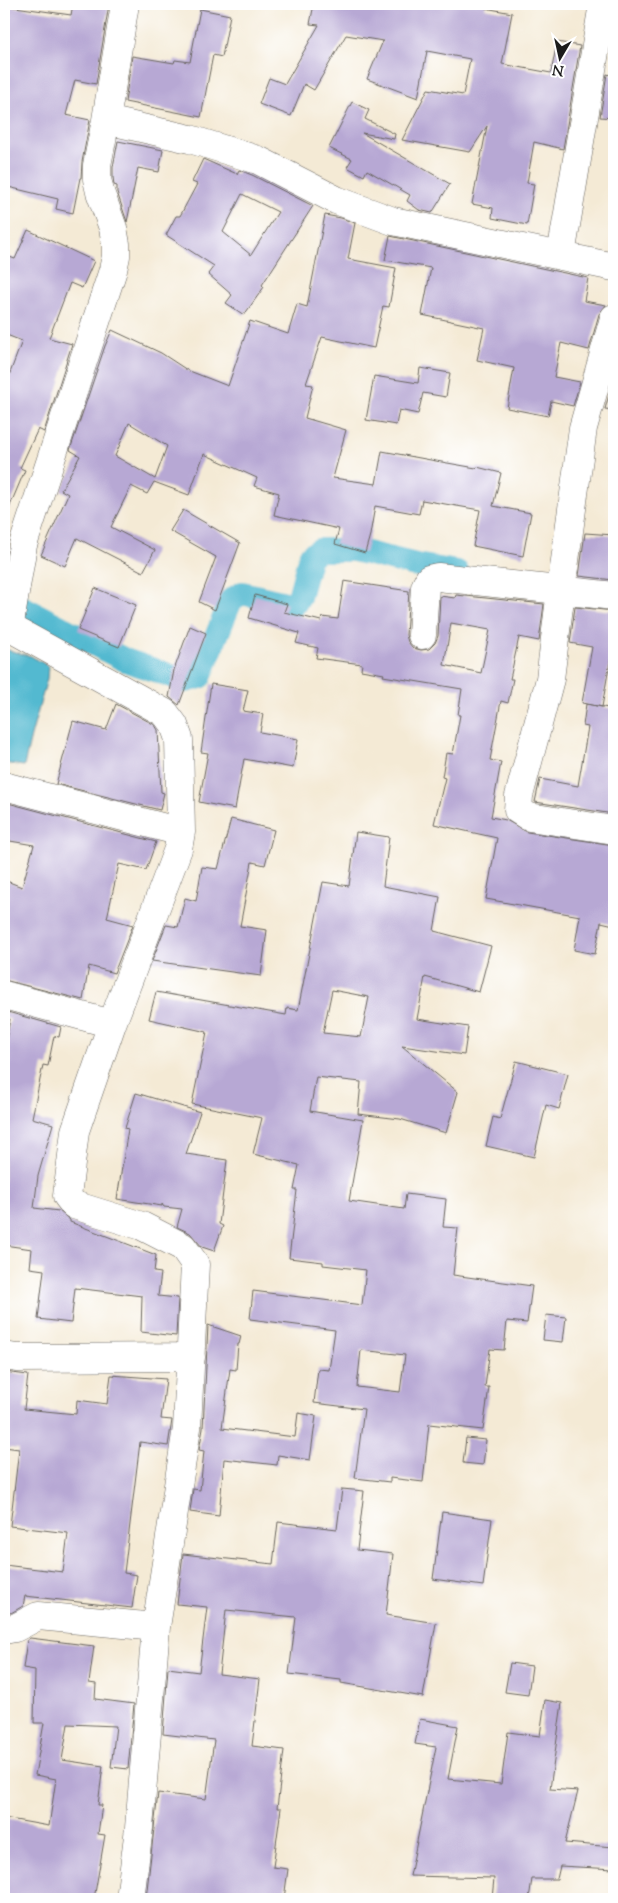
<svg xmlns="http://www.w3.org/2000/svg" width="618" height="1903" font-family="'Sorts Mill Goudy',serif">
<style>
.water{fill:#52b9d0;stroke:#376a76}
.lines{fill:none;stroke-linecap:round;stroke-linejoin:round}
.canal{stroke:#52b9d0;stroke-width:24}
.building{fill:#b7a8d4;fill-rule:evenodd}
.minor-casing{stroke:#68645d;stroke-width:29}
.minor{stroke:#fff;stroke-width:28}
</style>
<rect width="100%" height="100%" fill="#fff"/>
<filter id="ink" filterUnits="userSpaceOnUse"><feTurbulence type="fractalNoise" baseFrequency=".02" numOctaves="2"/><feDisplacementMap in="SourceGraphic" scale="10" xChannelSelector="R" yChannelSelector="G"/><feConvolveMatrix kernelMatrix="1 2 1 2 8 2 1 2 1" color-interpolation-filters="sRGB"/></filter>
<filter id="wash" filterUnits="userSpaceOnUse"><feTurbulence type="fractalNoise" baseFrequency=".0096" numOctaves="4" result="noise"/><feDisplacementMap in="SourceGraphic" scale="20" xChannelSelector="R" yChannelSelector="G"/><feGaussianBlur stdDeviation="1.12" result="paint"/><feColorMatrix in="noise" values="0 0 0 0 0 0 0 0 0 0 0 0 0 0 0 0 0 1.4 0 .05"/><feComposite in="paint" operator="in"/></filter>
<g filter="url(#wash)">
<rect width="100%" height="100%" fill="#f4ead5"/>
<path class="water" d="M4,649L31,656L48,666L47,679L31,736L24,766L4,763Z"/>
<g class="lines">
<path class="canal" d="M4,598L125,660L186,681L200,677L231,600L242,593L294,605L299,597L310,556L319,550H354L416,565L457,572"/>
</g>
<g id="blocks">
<path class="building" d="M73,4H109L96,84L75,80L66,115L90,120L82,162L81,178H80L73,213L56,209L58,199L4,186V22H6L8,6L71,15Z
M314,4H486L485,8L512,13L502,64L551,73L557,42L580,46L563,149L534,142L527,183L534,184L527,225L492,218L493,208L472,204L487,126L470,152L402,140L428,89L463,95L470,59L427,51L418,98L367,79L383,41L346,35L314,90L304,84L291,116L259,104L269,78L285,84L319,25L310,24Z
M200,9L230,15L222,57L213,55L201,117L125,102L132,56L174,63L175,60L190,62Z
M607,74L614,76V118L600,117Z
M352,102L369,110L365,119L395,134L394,139L362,133L450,184L432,213L419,210L407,201L410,195L367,170L364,176L347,167L352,159L329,148Z
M118,141L163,150L159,172L138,168L127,222L117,192V186L114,185L113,177V167Z
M203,159L237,174L239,170L252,175L313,206L262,285L264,287L244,315L226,303L232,295L208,274L214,266L166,235L176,216H180L197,184L192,182ZM242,194L278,212L251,255L223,232Z
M325,215L341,218L355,223L348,259L396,268L389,307L383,306L374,348L322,337L306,384L313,385L305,418L346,430L333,478L376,484L382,451L436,461L476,468L477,467L501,473L493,506L531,513L523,556L473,546L480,510L422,500L419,514L375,506L370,535L365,553L335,544L339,529L274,515L279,493L254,486L257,478L204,454L189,495L154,482L147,494L131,486L111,527L155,550L143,572L77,538L65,566L41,555L68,494L61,490L80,456L70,450L105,346L112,330L161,353L187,370L228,386L250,321L288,334L297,304L307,307ZM129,423L167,446L155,479L115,456Z
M28,230L94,261L82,288L70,283L49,338L72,344L44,432L38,429L20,468L25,470L4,520V389L22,341L4,334V255L15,259Z
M390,236L588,278L584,301L606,305L599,314L589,350L561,343L554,377L580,382L573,406L551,401L548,416L507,408L514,368L477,360L484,328L422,315L431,268L385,260Z
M420,368L450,373L446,397L423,393L418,414L399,410L396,425L366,420L374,376L418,383Z
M611,388H614V410L605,409Z
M183,510L240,543L215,610L199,602L216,557L170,531Z
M585,533L614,535V580L579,576Z
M344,581L409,591L406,635L408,642L413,648L421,650L429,649L435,643L438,636L440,596L455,598L456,595L544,604L539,641L519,637L510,679H513L508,703L501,701L490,760L501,762L491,817L506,820L527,832L614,845V925L601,922L595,954L574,950L580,916L486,899L497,838L434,824L445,778L442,777L446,753L453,754L460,715H458L462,689L383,676L384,674L361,670L362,664L316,658L318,648L296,643L299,633L249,618L255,595L287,604L284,612L321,621L322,617L338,619ZM451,623L490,630L481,673L444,665Z
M95,588L136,605L119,647L78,630Z
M575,607L614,611V638L602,707L582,703L592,647L570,643Z
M190,626L206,633L179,705L169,697L174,670Z
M211,684L248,690L243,711L263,714L260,732L298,739L293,768L244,759L235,809L199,802L208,753L201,752Z
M116,704L155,725L158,730L161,792L164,793L160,810L56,784L73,721L106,730Z
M586,704L614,709V814L535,802L540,779L578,786L588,727L583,726Z
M4,802L156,842L146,870L119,864L107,918L133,925L114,973L89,966L83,1000L4,980V880L22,887L34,845L4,840Z
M231,819L274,830L265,865L252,862L240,926L267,930L261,976L152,961L166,925L178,927L185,898L196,901L202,867L218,869Z
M356,832L389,837L383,886L440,897L434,931L491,946L479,992L425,977L417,1019L468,1027L464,1055L402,1046L458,1092L446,1133L400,1119L358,1114L361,1082L316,1077L310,1111L363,1120L349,1201L404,1209L406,1194L446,1199L443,1227L458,1228L453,1275L532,1286L527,1323L507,1321L504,1350L490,1349L485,1387H489L483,1430L429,1424L423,1482L390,1478V1482L355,1478L364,1409L314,1403L318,1369L329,1370L335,1330L250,1319L253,1291L362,1305L366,1270L323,1265V1262L289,1258L297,1190H294L299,1165L253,1154L262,1118L192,1104L207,1032L149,1019L156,992L286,1015L287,1008L298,1010L323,882L349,886ZM332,990L369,997L361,1037L323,1033ZM361,1350L405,1355L400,1392L357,1387Z
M4,1011L61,1027L59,1037L54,1036L48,1066L43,1065L32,1118L53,1124L38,1176L34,1208L59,1211L70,1220V1222L156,1255L154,1272L161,1273L158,1296L178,1298L176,1336L141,1332L142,1296L75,1288L71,1323L38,1319L44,1270L30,1268L32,1249L4,1245V1052L10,1019L4,1018Z
M516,1061L568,1074L559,1109L546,1105L534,1157L486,1146L493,1117L500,1119Z
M136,1093L200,1112L186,1154L227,1160L219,1224L223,1226L214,1251L202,1247L190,1233L177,1227L182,1209L164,1207L162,1204V1206L117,1199L128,1129L125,1128Z
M546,1315L566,1317L563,1342L543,1340Z
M208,1325L241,1336L239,1344H238L236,1370L230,1369L222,1428L295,1437L298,1413L316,1416L310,1460L278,1455L277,1465L224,1459L219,1516L190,1512L193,1489L200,1490L204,1451L199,1450L203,1429Z
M4,1372L28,1375L24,1409L76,1414L77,1400L107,1404L111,1375L166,1379L161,1419L172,1420L168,1446L140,1442L124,1573L137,1575L132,1608L25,1596L23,1606L11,1613L4,1611V1565L63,1572L68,1533L10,1526L19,1449L4,1447Z
M466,1438L486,1440L483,1465L463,1463Z
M342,1489L364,1491L357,1550L393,1554L386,1615L436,1623L423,1697L341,1683V1680L289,1674L296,1617L226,1610L219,1674L260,1679L252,1746L284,1750L277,1808H281L273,1867L288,1869L284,1899H146L158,1793L206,1799L214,1740L163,1734L168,1668L199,1672L207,1607L177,1604L183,1554L273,1564L278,1522L337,1529Z
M442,1512L492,1519L483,1586L433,1579Z
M30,1638L94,1646L89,1683L96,1684L95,1699L134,1704L128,1769L111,1767L116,1726L68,1724L62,1760L103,1766L98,1805H102L98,1834L105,1835L94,1899H4V1818L49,1826L56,1779L35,1775L44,1723H34L35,1670L23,1668L27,1640Z
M510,1663L532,1666L528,1695L505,1692Z
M545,1700L562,1703L550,1789L578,1791L565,1843L614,1847V1869L560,1866L557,1879H532L529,1899H492L494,1878L410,1876L436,1747L415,1744L420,1719L458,1726L448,1779L501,1784L508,1732L540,1736Z"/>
</g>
</g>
<g filter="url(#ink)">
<use href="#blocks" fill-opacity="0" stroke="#68645d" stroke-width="1"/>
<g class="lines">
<g class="minor-casing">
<path id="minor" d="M125,4L106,120L97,165V179L100,192L113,228L116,244V256L113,270L23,545L10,623L16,631L165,713L174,725L179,739L181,832L178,849L112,1024L75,1131L67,1196L74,1205L142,1226L183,1247L195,1264L187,1428L156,1627L139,1828L130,1899
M106,120L190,139L258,160L336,200L393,221L614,267
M561,255L603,4
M614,318L583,428L561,590L550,679L519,796L518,810L529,817L614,830
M422,635L425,587L429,579L438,577L614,596
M4,786L181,832
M4,995L112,1024
M4,1356L17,1358L191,1357
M4,1630L15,1628L38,1616L156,1627"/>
</g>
<use href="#minor" class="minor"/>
</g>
</g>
<rect width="618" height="1903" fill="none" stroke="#fff" stroke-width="20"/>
<g transform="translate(560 58) rotate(189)" stroke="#ffffff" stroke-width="4" paint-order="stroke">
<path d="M0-4L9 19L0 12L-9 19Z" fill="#1c1c1c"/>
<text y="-8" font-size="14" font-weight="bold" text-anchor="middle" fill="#1c1c1c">N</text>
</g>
</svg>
